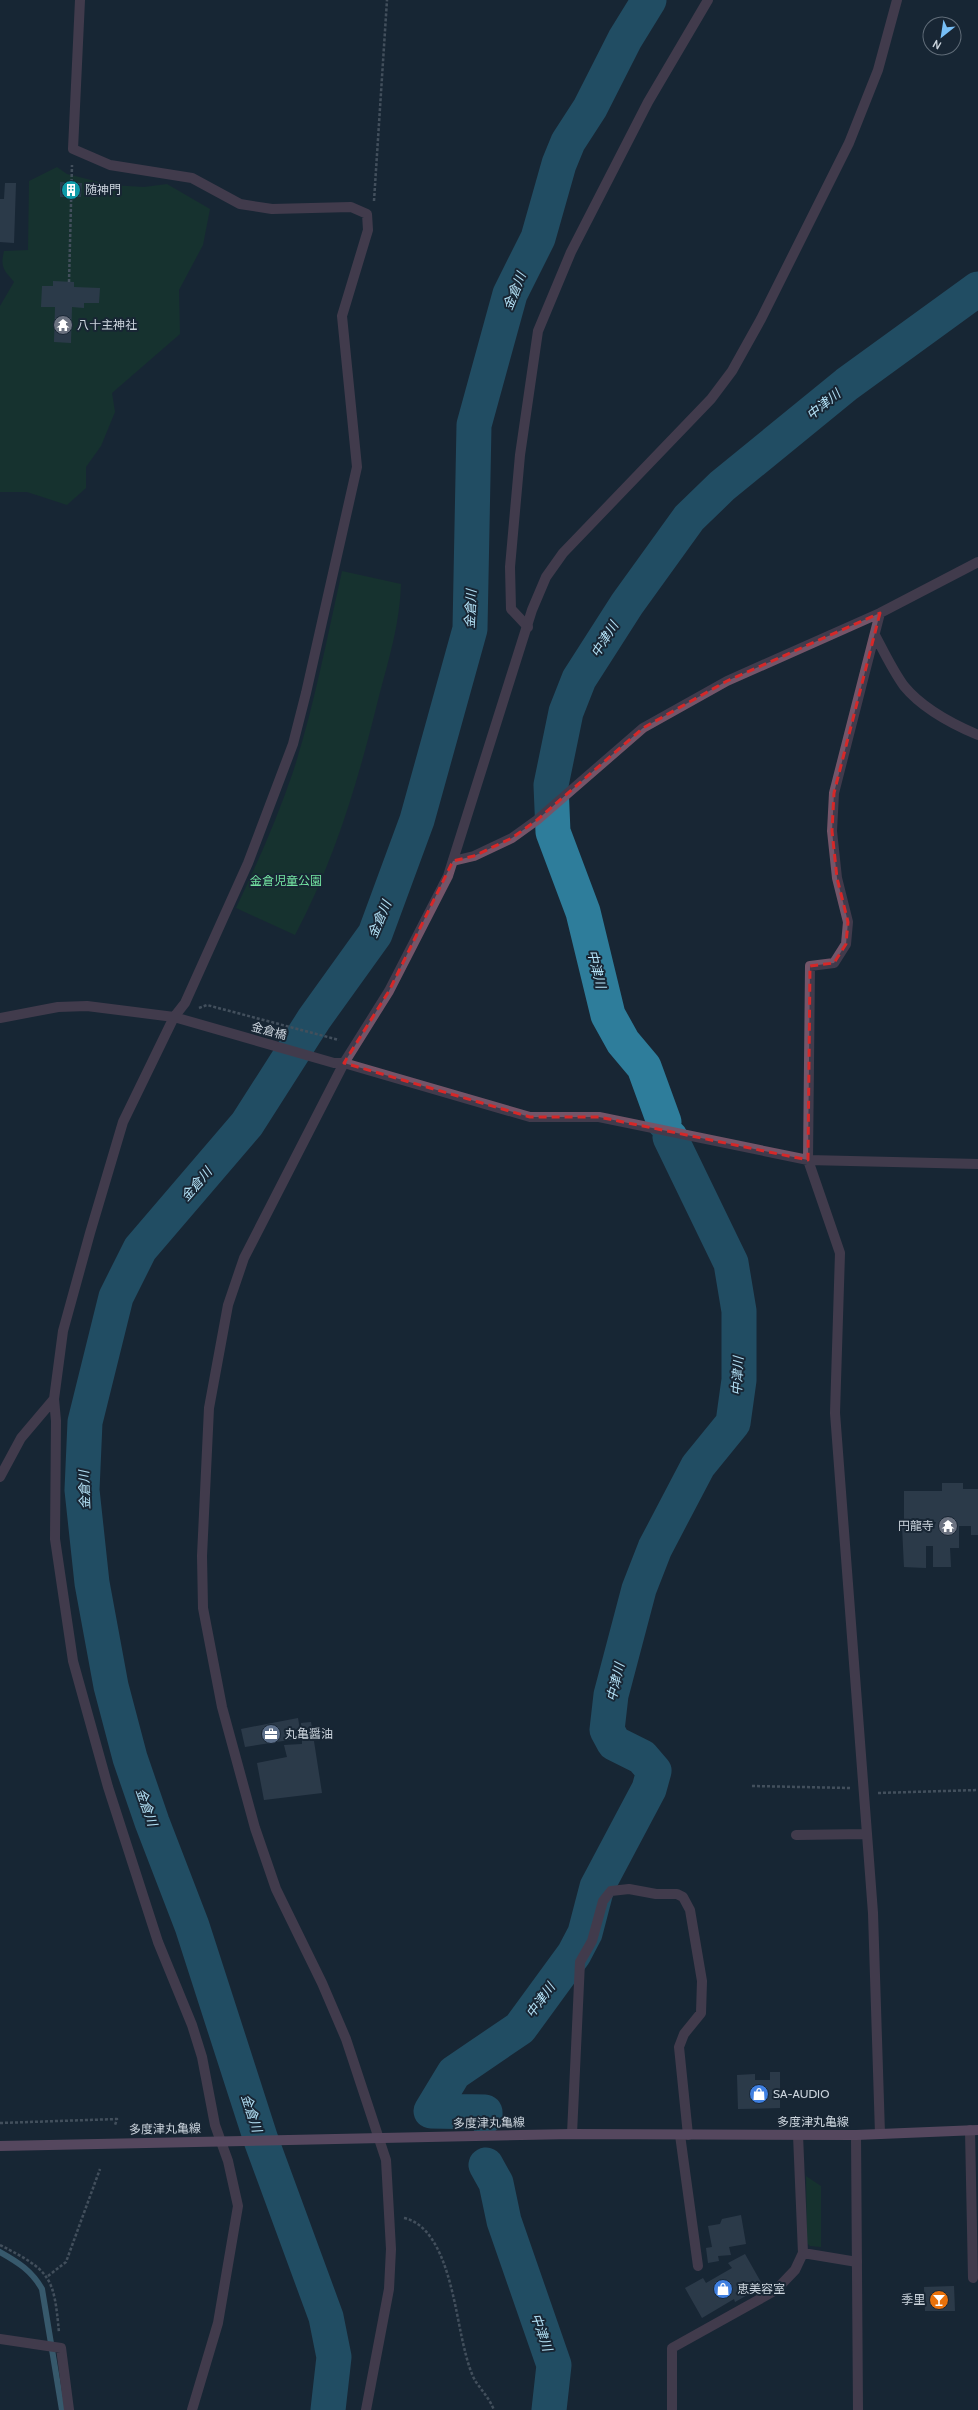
<svg xmlns="http://www.w3.org/2000/svg" width="978" height="2410" font-family="Cabin,'Noto Sans JP',sans-serif">
<style>
.green{fill:#144028}
.lines{fill:none;stroke-linecap:round;stroke-linejoin:round}
.stream{stroke:#5d97af;stroke-width:6}
.river{stroke:#2e7d9b;stroke-width:35}
.building{fill:#435363}
.path{stroke:#75818c;stroke-width:2.5;stroke-dasharray:3 2;stroke-linecap:butt}
.service{stroke:#745569;stroke-width:10}
.minor{stroke:#745569;stroke-width:10}
.tertiary{stroke:#745569;stroke-width:10}
.secondary{stroke:#a07091;stroke-width:10}
.marked{fill:none;stroke:#d62828;stroke-width:3;stroke-dasharray:8 5;stroke-linejoin:round}
.labels{text-anchor:middle;stroke-width:4;stroke-linejoin:round;paint-order:stroke}
.poi-label{font-size:12px;fill:#cbd4dd;stroke:#182634;text-anchor:start}
.park-label{font-size:12px;fill:#73e4a2;stroke:#182634}
.street-label{font-size:12px;fill:#cbd4dd;stroke:#182634}
.water-label{font-size:13px;font-style:italic;fill:#b3e1f6;stroke:#182634}
</style>
<rect width="100%" height="100%" fill="#182634"/>
<path class="green" d="M57,167L67,174L111,185L144,187L167,184L210,209L203,245L179,290L180,334L112,393L115,412L101,446L86,467V488L67,505L27,492H0V306L14,282C4,270 0,268 4,251L28,250L29,181Z
M342,571L401,584C400,622 389,659 379,696C359,778 335,860 295,935L236,908C257,864 277,819 293,772C314,707 327,638 342,571Z
M806,2176L821,2186V2247L810,2246L807,2243Z"/>
<g class="lines">
<path class="stream" d="M0,2252C18,2262 32,2271 42,2289L62,2410"/>
<path class="river" d="M664,1122L644,1067L623,1042L608,1015L583,912L553,832L551,785L566,712L579,679L627,604L689,518L722,486L847,384L978,289
M485,2117V2112L431,2111L454,2073L520,2028L574,1954L585,1933L597,1887L649,1789L654,1771L642,1757L614,1743L607,1730L611,1695L639,1589L655,1548L698,1466L733,1423L739,1380V1311L731,1263L670,1137
M486,2165L496,2183L504,2221L554,2365L549,2410
M328,2410L334,2357L326,2317L261,2140L192,1926L152,1822L130,1758L111,1686L92,1583L82,1490L85,1422L116,1297L140,1249L247,1124L314,1019L375,934L417,820L470,629L474,425L510,294L538,238L559,164L568,142L590,108L625,39L649,0"/>
</g>
<path class="building" d="M60,182L82,183L81,197H60Z
M5,183H16L14,243L0,242V199H4Z
M53,281L74,282V287L100,288L99,303H84V308L72,307L71,343L54,342L55,307H41L42,286H53Z
M942,1483H963V1489H978V1535H971V1526H959V1548H950L951,1567H933V1546H926V1568L904,1567L902,1526L935,1525L936,1522H904V1491H942Z
M298,1718L301,1736V1723L311,1722L322,1793L264,1800L257,1763L287,1757L284,1745L302,1744V1738L245,1747L241,1729Z
M770,2072H780V2108L738,2109L737,2075L755,2074V2080H770Z
M741,2215L746,2244L729,2247L731,2255L718,2256L719,2261L708,2263L706,2248L712,2247L708,2226L720,2224L722,2219Z
M745,2254L762,2284L757,2287L758,2289L735,2302L734,2299L702,2318L685,2288L703,2278L706,2283L732,2268L728,2263Z
M954,2286L955,2311H925L924,2287Z"/>
<g class="lines">
<path class="path" d="M374,201L387,0
M69,282L72,165
M199,1008L207,1005L339,1040
M752,1786L850,1788
M878,1793L978,1790
M0,2123L117,2119L115,2125
M404,2218C449,2228 455,2315 465,2351C467,2360 471,2374 476,2382C483,2392 489,2398 494,2410
M0,2245C51,2271 54,2277 59,2333
M48,2276L66,2262L100,2169"/>
<path class="service" d="M970,2130L973,2278"/>
<path class="minor" d="M528,627L511,609L510,567L520,455L538,331L571,252L648,102L708,0
M875,635C884,652 893,671 904,686C922,708 952,724 978,735
M453,861L474,856L512,838L537,820L643,728L727,681L880,613L978,562
M0,1018L58,1007L87,1006L174,1017L334,1063H344L530,1117H599L808,1160L978,1164
M54,1399L56,1421L55,1539L73,1661L108,1787L158,1942L192,2025L202,2057L215,2125L228,2161L238,2206L218,2323L192,2410
M0,1477L21,1438L54,1399L63,1331L90,1233L123,1122L174,1017L185,1003L248,863L293,744L306,693L357,467L342,316L368,230L367,214L351,207L272,209L240,204L192,178L110,165L73,149L80,0
M796,1835L866,1834
M572,2134L580,1962L592,1941L603,1901L611,1891L629,1889L656,1894H677L683,1897L690,1910L702,1981L701,2013L684,2034L679,2047L688,2135
M880,2134L873,1913L835,1413L840,1253L808,1160L810,966L834,963L846,944L848,922L837,878L832,831L834,793L880,613
M680,2135L698,2266
M803,2253L857,2262
M0,2339L61,2348L69,2410
M672,2410V2348L776,2290L795,2270L803,2253L798,2135"/>
<path class="tertiary" d="M856,2135L858,2410
M366,2410L389,2289L391,2249L386,2160L346,2039L322,1983L276,1889L255,1828L222,1707L203,1608L202,1556L209,1408L228,1305L244,1258L344,1063L389,991L448,876L532,610L546,577L563,553L711,399L732,371L761,319L849,143L878,70L897,0"/>
<path class="secondary" d="M0,2146L572,2134L856,2135L978,2130"/>
</g>
<path d="M0 0H978V2410H0ZM880,613L834,793L832,831L837,878L848,922L846,944L834,963L810,966L808,1160L599,1117H530L344,1063L389,991L453,861L474,856L512,838L537,820L643,728L727,681Z" fill="#182634" fill-opacity=".55" fill-rule="evenodd"/>
<path class="marked" d="M880,613L834,793L832,831L837,878L848,922L846,944L834,963L810,966L808,1160L599,1117H530L344,1063L389,991L453,861L474,856L512,838L537,820L643,728L727,681Z"/>
<defs>
<g id="building-disc" transform="scale(1)"><circle r="9.5" fill="#0f9aa8" stroke="#182634"/><path d="M-4-6H4V6H1V3H-1V6H-4ZM-2.5-4.3h1.7v1.8h-1.7ZM.8-4.3h1.7v1.8H.8ZM-2.5-1h1.7V.8h-1.7ZM.8-1h1.7V.8H.8Z" fill="#fff"/></g>
<g id="temple-disc" transform="scale(1)"><circle r="9.5" fill="#6b7280" stroke="#182634"/><path d="M0-6L5-2H3V0L6.5 2.5H4V6H1.5V3h-3V6H-4V2.5H-6.5L-3 0V-2H-5Z" fill="#fff"/></g>
<g id="office-disc" transform="scale(1)"><circle r="9.5" fill="#5c6f8a" stroke="#182634"/><path d="M-6-3h4V-5.5h4V-3h4V5H-6ZM-1-4.5V-3h2v-1.5ZM-6 0V1H6V0Z" fill="#fff"/></g>
<g id="shop-disc" transform="scale(1)"><circle r="9.5" fill="#3f7fe0" stroke="#182634"/><path d="M-5-2.5h2.3a2.7 3.5 0 0 1 5.4 0H5L5.5 6h-11ZM-1.5-2.5h3a1.5 2.3 0 0 0-3 0Z" fill="#fff"/></g>
<g id="bar-disc" transform="scale(1)"><circle r="9.5" fill="#e8710a" stroke="#182634"/><path d="M-6-5H6L.8 .8V4.5H3.5V6h-7V4.5H-.8V.8Z" fill="#fff"/></g>
</defs>
<g fill-rule="evenodd">
<use href="#building-disc" x="71" y="190"/>
<use href="#temple-disc" x="63" y="325"/>
<use href="#temple-disc" x="948" y="1526"/>
<use href="#office-disc" x="271" y="1734"/>
<use href="#shop-disc" x="759" y="2094"/>
<use href="#shop-disc" x="723" y="2289"/>
<use href="#bar-disc" x="939" y="2300"/>
</g>
<g class="labels">
<g class="poi-label">
<text x="85" y="194">随神門</text>
<text x="77" y="329">八十主神社</text>
<text x="934" y="1530" text-anchor="end">円龍寺</text>
<text x="285" y="1738">丸亀醤油</text>
<text x="773" y="2098">SA-AUDIO</text>
<text x="737" y="2293">恵美容室</text>
<text x="925" y="2304" text-anchor="end">季里</text>
</g>
<g class="park-label">
<text x="286" y="885">金倉児童公園</text>
</g>
<g class="street-label">
<text transform="translate(269 1031) rotate(15)" y="4">金倉橋</text>
<text x="813" y="2126">多度津丸亀線</text>
<text transform="translate(489 2123) rotate(-1)" y="4">多度津丸亀線</text>
<text transform="translate(165 2129) rotate(-1)" y="4">多度津丸亀線</text>
</g>
<g class="water-label">
<text transform="translate(514 291) rotate(-68)" y="5">金倉川</text>
<text transform="translate(823 404) rotate(-39)" y="5">中津川</text>
<text transform="translate(470 609) rotate(-87)" y="5">金倉川</text>
<text transform="translate(604 639) rotate(-58)" y="5">中津川</text>
<text transform="translate(379 919) rotate(-67)" y="5">金倉川</text>
<text transform="translate(597 969) rotate(76)" y="5">中津川</text>
<text transform="translate(196 1184) rotate(-49)" y="5">金倉川</text>
<text transform="translate(737 1376) rotate(-87)" y="5">中津川</text>
<text transform="translate(84 1490) rotate(-92)" y="5">金倉川</text>
<text transform="translate(615 1682) rotate(-77)" y="5">中津川</text>
<text transform="translate(147 1807) rotate(71)" y="5">金倉川</text>
<text transform="translate(540 2000) rotate(-54)" y="5">中津川</text>
<text transform="translate(252 2113) rotate(72)" y="5">金倉川</text>
<text transform="translate(542 2332) rotate(71)" y="5">中津川</text>
</g>
</g>
<g transform="translate(942 36) rotate(210)"><circle r="19" fill="#182634" stroke="#606c78"/>
<path d="M0-3L7 15L0 10L-7 15Z" fill="#77bff7"/>
<text y="-6" font-size="11" font-weight="bold" text-anchor="middle" fill="#cbd4dd">N</text>
</g>
</svg>
